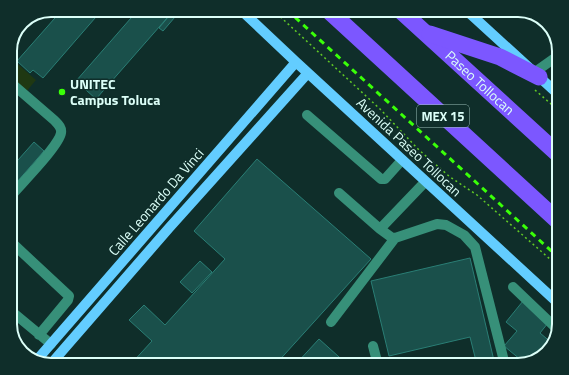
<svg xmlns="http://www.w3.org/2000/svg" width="569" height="375" font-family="'Titillium Web',sans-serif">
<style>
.green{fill:#1f3812}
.building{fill:#1a504b;stroke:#2a7e75}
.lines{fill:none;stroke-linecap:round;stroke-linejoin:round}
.path{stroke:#61c926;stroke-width:1.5;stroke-dasharray:2 3;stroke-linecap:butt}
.minor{stroke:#379079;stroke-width:10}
.major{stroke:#63cdff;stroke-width:10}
.highway{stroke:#7c57ff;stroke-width:17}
.rail{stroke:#3aff08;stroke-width:3;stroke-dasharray:6 5;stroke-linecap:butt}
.poi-dot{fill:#3aff08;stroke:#0f2e2a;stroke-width:1.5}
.labels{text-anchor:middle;stroke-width:3;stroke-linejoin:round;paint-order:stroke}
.shield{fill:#0f2e2a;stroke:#9ec0ba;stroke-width:1}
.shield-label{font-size:13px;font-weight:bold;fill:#dcfff8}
.street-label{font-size:14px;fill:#dcfff8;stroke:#0f2e2a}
.poi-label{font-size:14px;font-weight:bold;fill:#dcfff8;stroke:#0f2e2a;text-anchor:start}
.rim{fill:none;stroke:#dcfff8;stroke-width:2}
</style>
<rect width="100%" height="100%" fill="#0f2e2a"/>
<path class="green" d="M13,60L36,80L26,92L10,77V64Z"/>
<path class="building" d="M62,10H102L43,78L33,70L30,73L17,61Z
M138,10H174L96,99L76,81Z
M174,10H181L163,31L159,28Z
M34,142L44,151L10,190V169Z
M257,159L371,259L275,365H130L152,341L129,320L144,305L165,325L225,259L194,231Z
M470,258L495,365H477L470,337L389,356L371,281Z
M200,261L212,272L192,293L180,282Z
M523,301L548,323L540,333L553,344L552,347L520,364L518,363L521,360L504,346L517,331L506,322Z
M319,339L348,365H295Z
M452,359L454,365H427Z"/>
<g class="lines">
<path class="path" d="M273,10L380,109L419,150L450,177L477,195L559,267
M535,90L559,111"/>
<path class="minor" d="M535,72L559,55
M307,115L381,179H385L402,160
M339,193L380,229L425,182
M10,197C20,185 59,146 61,133C62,127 58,124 54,120L10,82
M380,229L391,237L395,238L437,224L446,225L464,235L475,247L476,251L505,365
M10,241L69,296L68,300L39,335
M513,287L557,329
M10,310L51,344
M331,322L395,238
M373,346L378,365
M26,355L31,359"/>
<path class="major" d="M241,10L296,62L559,304
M466,10L559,95
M36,361L296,62
M50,365L169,228L308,73"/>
<g class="highway">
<path d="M328,10L559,222"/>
<path id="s1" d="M400,10L559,155"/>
<path d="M430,34L500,57L539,77"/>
</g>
<path class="rail" d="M287,10L559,258"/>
</g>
<circle class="poi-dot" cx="62" cy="92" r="4"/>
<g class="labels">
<rect class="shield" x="417" y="105" width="52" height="22" rx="3"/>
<g class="shield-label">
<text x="443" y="121">MEX 15</text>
</g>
<g class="street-label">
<text dy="5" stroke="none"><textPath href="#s1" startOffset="108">Paseo Tollocan</textPath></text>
<text transform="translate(409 147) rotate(43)" y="5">Avenida Paseo Tollocan</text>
<text transform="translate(156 202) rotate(-49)" y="5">Calle Leonardo Da Vinci</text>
</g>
<g class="poi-label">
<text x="70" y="89">UNITEC<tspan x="70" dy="16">Campus Toluca</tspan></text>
</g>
</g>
<path d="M0 0H569V375H0ZM51 17H518A34 34 0 0 1 552 51V324A34 34 0 0 1 518 358H51A34 34 0 0 1 17 324V51A34 34 0 0 1 51 17Z" fill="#0f2e2a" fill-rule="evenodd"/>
<path class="rim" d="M51 17H518A34 34 0 0 1 552 51V324A34 34 0 0 1 518 358H51A34 34 0 0 1 17 324V51A34 34 0 0 1 51 17Z"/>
</svg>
